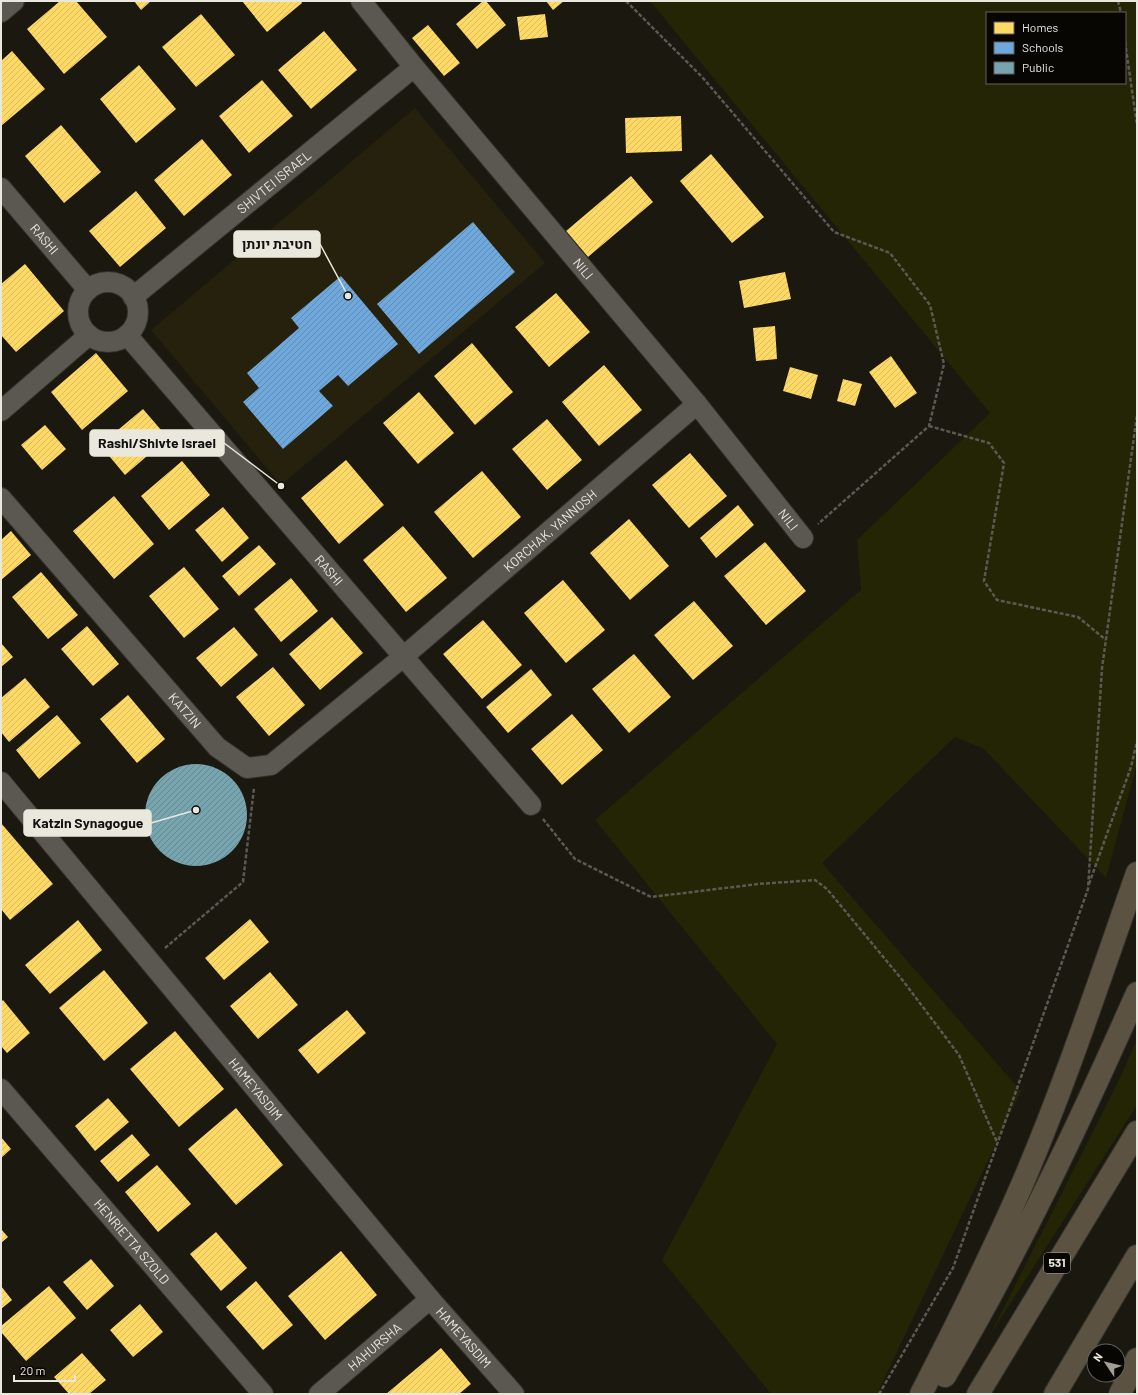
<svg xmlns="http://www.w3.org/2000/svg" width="1138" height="1395" font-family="Barlow,Heebo,sans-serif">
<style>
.built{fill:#26210c}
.grass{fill:#242505;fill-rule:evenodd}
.homes{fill:url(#homes-hatch)}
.schools{fill:url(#schools-hatch)}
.public{fill:url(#public-hatch)}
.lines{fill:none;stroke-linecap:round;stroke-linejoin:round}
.minor-casing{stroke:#32312a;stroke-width:22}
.highway-casing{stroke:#32312a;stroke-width:24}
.path{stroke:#5b5952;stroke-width:2.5;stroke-dasharray:4 2;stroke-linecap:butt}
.minor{stroke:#5a5850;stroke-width:20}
.highway{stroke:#5b5242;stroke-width:22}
.labels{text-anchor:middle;stroke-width:4;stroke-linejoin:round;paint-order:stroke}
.shield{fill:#070602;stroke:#a6a49b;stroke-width:1}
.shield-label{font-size:12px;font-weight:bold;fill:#eae8dd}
.street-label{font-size:13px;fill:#eae8dd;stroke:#070602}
.leader{fill:none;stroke:#eae8dd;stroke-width:1.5}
.callout-dot{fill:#eae8dd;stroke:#070602;stroke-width:1.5}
.callout{fill:#eae8dd;stroke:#eae8dd;stroke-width:1.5}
.callout-label{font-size:14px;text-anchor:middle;font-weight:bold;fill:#111}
</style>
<defs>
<pattern id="homes-hatch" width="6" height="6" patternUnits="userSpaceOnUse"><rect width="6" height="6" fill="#ffd966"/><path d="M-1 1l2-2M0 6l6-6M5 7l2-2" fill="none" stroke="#dabc5f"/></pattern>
<pattern id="schools-hatch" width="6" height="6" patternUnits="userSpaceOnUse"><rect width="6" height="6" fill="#6fa8dc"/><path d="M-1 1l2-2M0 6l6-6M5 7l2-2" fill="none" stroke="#638bae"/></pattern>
<pattern id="public-hatch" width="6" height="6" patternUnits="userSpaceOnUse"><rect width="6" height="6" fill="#76a5af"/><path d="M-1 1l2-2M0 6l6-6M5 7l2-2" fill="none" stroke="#68888e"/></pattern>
</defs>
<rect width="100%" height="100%" fill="#1a180f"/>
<path class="built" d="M415,108L545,263L281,485L151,330Z"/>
<path class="grass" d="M650,1H1137V764L1106,878L984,749L955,737L822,863L1021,1091L877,1394H771L662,1260L777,1044L595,820L861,590L857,540L990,413ZM987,13H1125V83H987Z
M1137,1039V1105L989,1337L1121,1076Z"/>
<path class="homes" d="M60,1H76L107,37L64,74L27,29Z
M134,1H151L141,10Z
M242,1H301L302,3L267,32Z
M483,1H486L506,25L477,49L456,24Z
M546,1H564L553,10Z
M201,14L235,55L196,87L162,47Z
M545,14L548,37L520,40L517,17Z
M428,25L460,63L444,76L412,38Z
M324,31L357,70L311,109L278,70Z
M12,51L45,89L1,126V61Z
M139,65L176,109L136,143L100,99Z
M262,80L293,116L249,153L219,116Z
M681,116L682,151L626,153L625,118Z
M61,125L101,172L64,203L25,156Z
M202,139L232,175L184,216L154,180Z
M711,154L764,217L732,243L680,181Z
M631,176L653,202L588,257L566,231Z
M136,191L166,228L120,267L89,231Z
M25,264L64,311L16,352L1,335V284Z
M785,272L791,299L744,308L739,281Z
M556,293L590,332L549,367L515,327Z
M775,326L777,359L756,361L753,328Z
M472,343L513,392L475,425L434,376Z
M96,353L128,391L82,430L51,392Z
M891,356L917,393L895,408L869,372Z
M604,365L642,410L599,446L562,402Z
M790,367L818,375L811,399L783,391Z
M843,379L862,384L855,406L837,401Z
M419,392L454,433L418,464L383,423Z
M143,409L168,438L125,475L100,445Z
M547,419L582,460L547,490L512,449Z
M45,425L66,449L42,470L21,445Z
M690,453L727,496L689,528L652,485Z
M346,460L384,505L339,544L301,498Z
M182,461L210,495L169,530L141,496Z
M482,471L521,517L473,558L434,512Z
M114,496L154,544L114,579L73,531Z
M738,505L754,525L716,558L700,538Z
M223,507L249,538L222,562L195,530Z
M629,519L669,566L630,600L590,553Z
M403,526L447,578L406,612L363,560Z
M11,531L31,555L1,580V540Z
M765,542L806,591L766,625L724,576Z
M259,545L276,564L239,596L222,576Z
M184,567L219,609L184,638L149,596Z
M41,572L78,615L48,639L12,597Z
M291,578L318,611L281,642L254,609Z
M563,580L605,630L566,663L524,613Z
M694,601L733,646L693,680L654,635Z
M332,617L363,653L320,690L289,654Z
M483,620L522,665L482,699L443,654Z
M87,626L119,664L93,686L61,649Z
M234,627L258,655L221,687L196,658Z
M1,643L13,657L1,667Z
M634,654L671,697L629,733L592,689Z
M273,667L305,705L269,736L236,697Z
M531,669L552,695L508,733L486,707Z
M25,678L50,707L9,742L1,732V698Z
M128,695L165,739L137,763L100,719Z
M572,714L603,750L562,785L531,749Z
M57,715L81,743L39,779L16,750Z
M1,823L53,884L10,920L1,909Z
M250,919L269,942L224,980L205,958Z
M78,920L102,950L50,994L25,965Z
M104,970L148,1023L104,1061L59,1008Z
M270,972L298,1005L258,1039L230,1006Z
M3,1000L30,1033L7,1053L1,1046V1002Z
M347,1010L366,1033L318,1074L298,1050Z
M175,1031L224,1089L179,1127L130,1069Z
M108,1098L129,1122L95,1151L75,1126Z
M236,1108L283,1165L236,1205L188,1149Z
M132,1134L150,1155L118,1182L100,1161Z
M1,1137L11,1149L1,1158Z
M157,1165L191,1204L158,1232L125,1192Z
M1,1229L8,1237L1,1243Z
M216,1232L247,1268L221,1291L190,1254Z
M341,1251L377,1295L325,1340L288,1296Z
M91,1259L114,1286L87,1310L63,1282Z
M256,1281L293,1325L263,1350L226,1307Z
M1,1286L12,1300L1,1309Z
M49,1286L76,1318L26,1361L1,1332V1326Z
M140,1304L163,1332L133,1357L110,1330Z
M441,1348L471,1384L459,1394H386Z
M82,1353L106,1380L89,1394H69L54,1377Z"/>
<path class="schools" d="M473,222L515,272L419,354L377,304Z
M341,276L398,344L348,386L338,375L319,391L333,406L283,449L243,402L259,388L247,373L299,328L291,318Z"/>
<path class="public" d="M145 815a51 51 0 1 1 102 0a51 51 0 1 1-102 0Z"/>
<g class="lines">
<g class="minor-casing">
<g id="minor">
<path id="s1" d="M361,1L414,67L697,404L803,538"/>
<path d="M1,12L14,1"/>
<path id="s2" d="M1,188L88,290"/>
<circle cx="108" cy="312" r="30"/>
<path id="s3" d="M133,297L414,67"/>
<path id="s4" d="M127,335L531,805"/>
<path d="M1,411L89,335"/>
<path id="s5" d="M1,498L217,747L247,768L271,765L403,657L697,404"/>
<path id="s6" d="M1,782L430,1299L514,1394"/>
<path id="s7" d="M1,1089L263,1394"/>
<path id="s8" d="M319,1394L430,1299"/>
</g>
</g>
<g class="highway-casing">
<path id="highway" d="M945,1376C1018,1253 1079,1124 1137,993
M921,1394C956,1326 990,1258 1021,1187C1065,1085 1100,978 1137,873
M978,1394L1137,1132
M1055,1394L1137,1256
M1120,1394L1137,1359"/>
</g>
<path class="path" d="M626,1L703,78L834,232L890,253L930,305L944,364L929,426L818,524
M1118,1L1121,13
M1125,42L1137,125
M929,426L989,443L1004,463L984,581L997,600L1078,617L1106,640
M543,819L575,859L651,897L758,884L815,880L827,889L904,982L959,1055L997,1142
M1089,884L1131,767L1137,741
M165,948L243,882L254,788
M879,1394L953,1268L1088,889L1102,668L1137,415"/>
<use href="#minor" class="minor"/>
<use href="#highway" class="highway"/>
</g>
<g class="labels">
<rect class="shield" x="1044" y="1253" width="26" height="20" rx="3"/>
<g class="shield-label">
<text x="1057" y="1267">531</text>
</g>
<g class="street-label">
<text dy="5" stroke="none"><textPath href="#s3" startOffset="182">SHIVTEI ISRAEL</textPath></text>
<text dy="5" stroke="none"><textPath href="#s2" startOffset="67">RASHI</textPath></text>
<text dy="5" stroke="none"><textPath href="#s1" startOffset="348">NILI</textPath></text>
<text dy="5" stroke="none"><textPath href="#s1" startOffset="672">NILI</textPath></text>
<text dy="5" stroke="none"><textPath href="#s5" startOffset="755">KORCHAK, YANNOSH</textPath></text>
<text dy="5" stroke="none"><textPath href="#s4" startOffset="310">RASHI</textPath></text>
<text dy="5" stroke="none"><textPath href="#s5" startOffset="281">KATZIN</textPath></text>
<text dy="5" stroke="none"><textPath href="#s6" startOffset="399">HAMEYASDIM</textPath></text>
<text dy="5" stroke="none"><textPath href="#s7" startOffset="201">HENRIETTA SZOLD</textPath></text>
<text dy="5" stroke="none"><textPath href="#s6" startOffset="723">HAMEYASDIM</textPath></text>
<text dy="5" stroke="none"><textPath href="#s8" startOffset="73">HAHURSHA</textPath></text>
</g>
</g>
<path class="leader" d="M348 296L320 244M281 486L224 443M196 810L151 823"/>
<g class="callout-dot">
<circle cx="348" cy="296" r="4"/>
<circle cx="281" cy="486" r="4"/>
<circle cx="196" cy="810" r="4"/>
</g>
<g class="callout">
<rect x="234" y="231" width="86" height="26" rx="4"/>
<rect x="90" y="430" width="134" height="26" rx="4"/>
<rect x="24" y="810" width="127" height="26" rx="4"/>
</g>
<g class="callout-label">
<text x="277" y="249">חטיבת יונתן</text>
<text x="157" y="448">Rashi/Shivte Israel</text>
<text x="88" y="828">Katzin Synagogue</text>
</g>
<rect width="1138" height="1395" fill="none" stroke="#eae8dd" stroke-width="4"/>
<rect x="986" y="12" width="140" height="72" fill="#070602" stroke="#62605a"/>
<rect x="994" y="22" width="20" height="12" fill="#ffd966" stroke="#62605a"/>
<text x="1022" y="32" font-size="12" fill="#eae8dd">Homes</text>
<rect x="994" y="42" width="20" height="12" fill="#6fa8dc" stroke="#62605a"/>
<text x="1022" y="52" font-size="12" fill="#eae8dd">Schools</text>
<rect x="994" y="62" width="20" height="12" fill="#76a5af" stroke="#62605a"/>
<text x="1022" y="72" font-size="12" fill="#eae8dd">Public</text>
<g transform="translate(1106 1363) rotate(305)"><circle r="19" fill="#070602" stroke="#62605a"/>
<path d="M0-3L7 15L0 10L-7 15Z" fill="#a19f95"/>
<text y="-6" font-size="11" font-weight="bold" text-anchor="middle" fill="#eae8dd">N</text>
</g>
<path d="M14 1375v6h61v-6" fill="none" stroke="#eae8dd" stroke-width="2"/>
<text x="20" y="1375" font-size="12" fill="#eae8dd" stroke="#070602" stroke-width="3" paint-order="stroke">20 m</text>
</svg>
